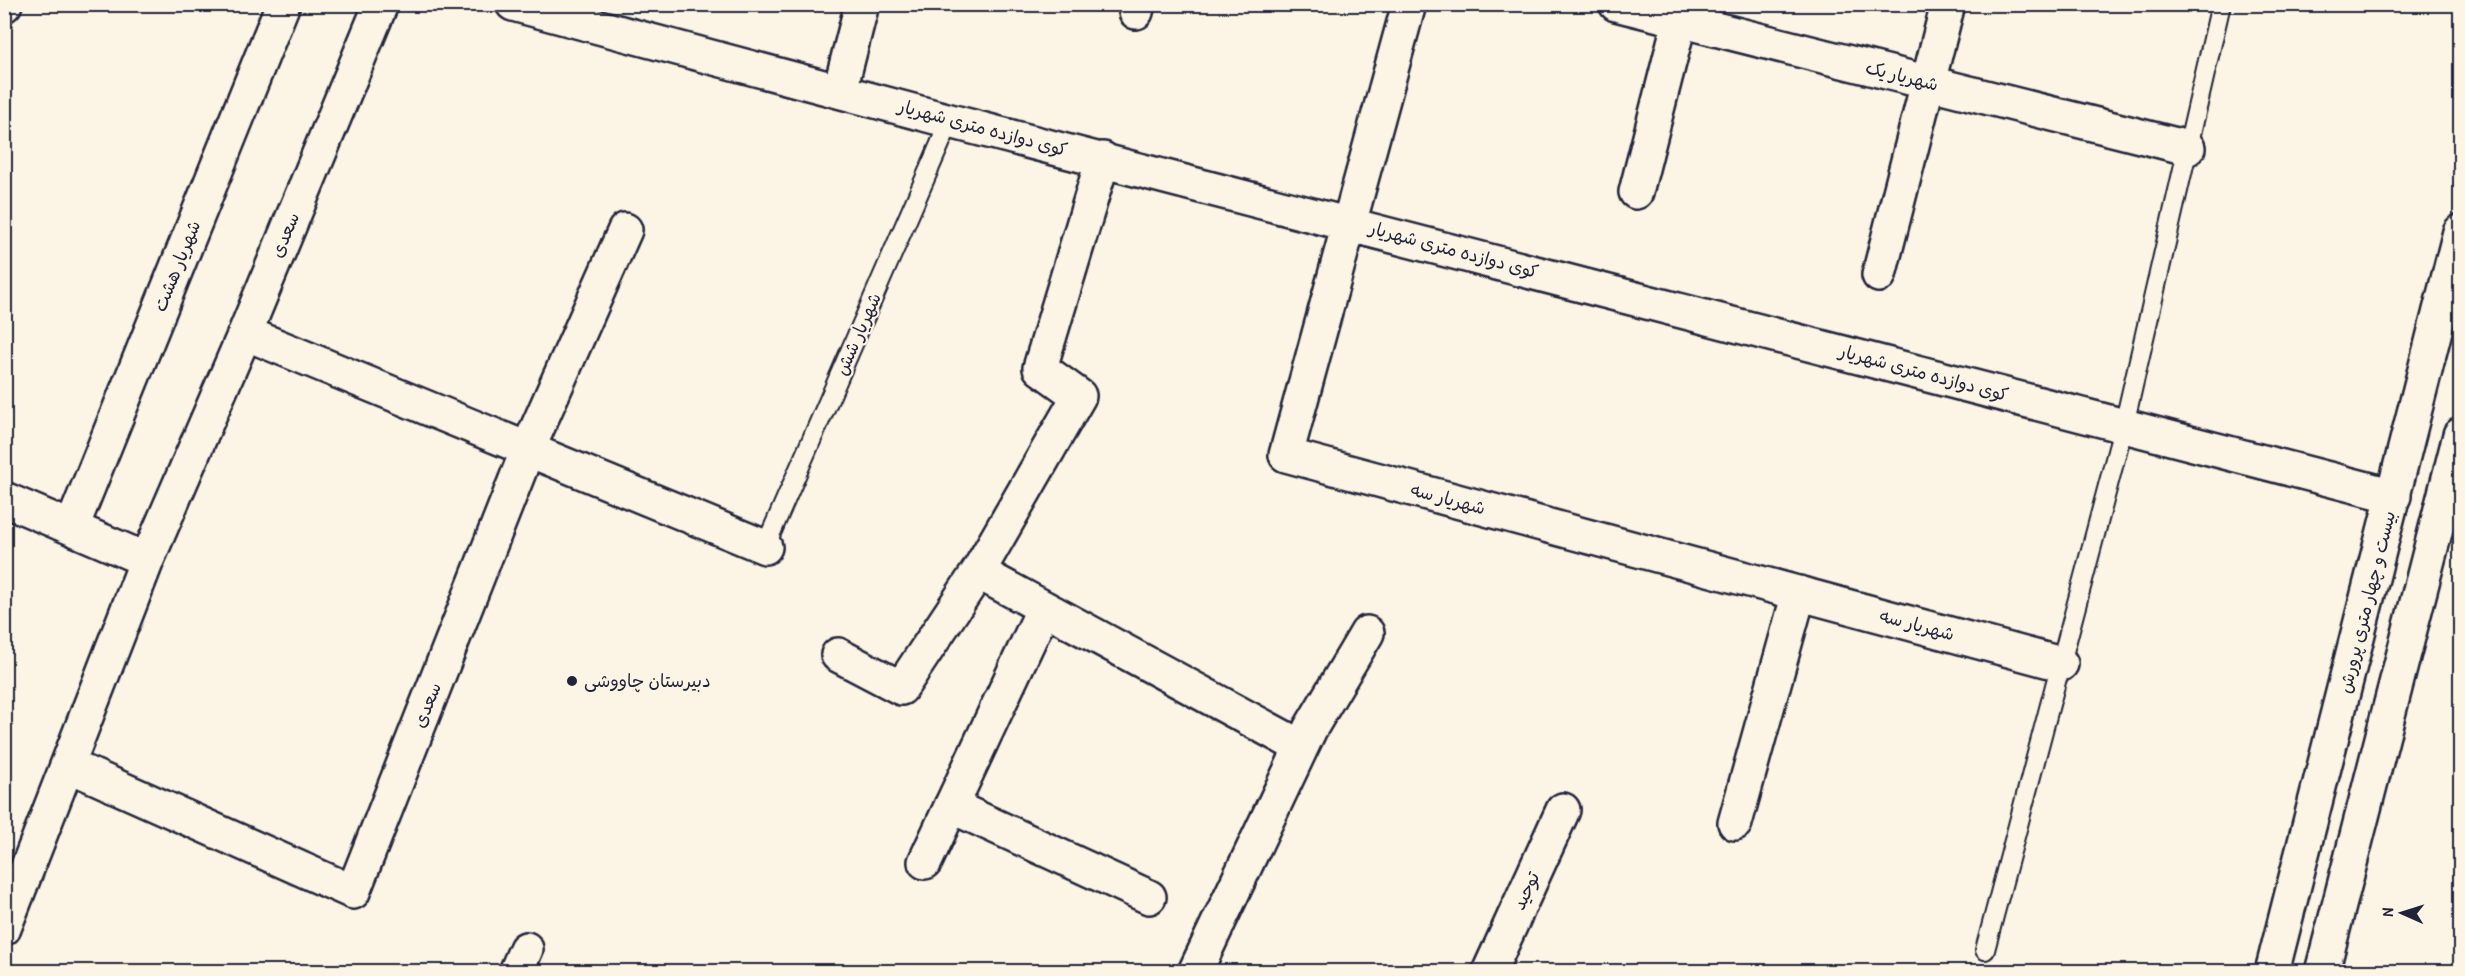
<svg xmlns="http://www.w3.org/2000/svg" width="2465" height="976" font-family="'Patrick Hand','Playpen Sans Arabic',sans-serif">
<style>
.lines{fill:none;stroke-linecap:round;stroke-linejoin:round}
.service-casing{stroke:#22223b;stroke-width:22}
.minor-casing{stroke:#22223b;stroke-width:38}
.tertiary-casing{stroke:#22223b;stroke-width:38}
.service{stroke:#fcf5e5;stroke-width:18}
.minor{stroke:#fcf5e5;stroke-width:33}
.tertiary{stroke:#fcf5e5;stroke-width:33}
.poi-dot{fill:#22223b;stroke:#fcf5e5;stroke-width:2}
.labels{text-anchor:middle;stroke-width:4.5;stroke-linejoin:round;paint-order:stroke}
.street-label{font-size:18px;fill:#22223b;stroke:#fcf5e5}
.poi-label{font-size:18px;fill:#22223b;stroke:#fcf5e5;text-anchor:start}
</style>
<rect width="100%" height="100%" fill="#fcf5e5"/>
<filter id="ink" filterUnits="userSpaceOnUse"><feTurbulence type="fractalNoise" baseFrequency=".0167" numOctaves="2"/><feDisplacementMap in="SourceGraphic" scale="12" xChannelSelector="R" yChannelSelector="G"/><feConvolveMatrix kernelMatrix="1 2 1 2 8 2 1 2 1" color-interpolation-filters="sRGB"/></filter>
<g filter="url(#ink)">
<g class="lines">
<g class="service-casing">
<path id="service" d="M765,547L950,121
M1985,950L2124,425L2221,4"/>
</g>
<g class="minor-casing">
<path id="minor" d="M513,4L950,121L2394,496
M1409,4L1286,455L2061,664
M1616,4L2188,148
M4,5L5,4
M1136,12L1138,4
M840,90L862,4
M1636,192L1684,4
M1879,275L1948,4
M245,333L765,547
M4,499L147,560
M72,527L283,4
M978,572L1301,747
M838,655L901,688L978,572L1079,396L1040,368L1103,159
M68,765L353,892L528,449L625,230
M951,806L1149,897
M1735,823L1799,593
M925,862L1044,608
M4,928L147,560L245,333L381,4
M516,972L526,949
M1195,972L1310,729L1367,633
M1489,972L1563,810"/>
</g>
<g class="tertiary-casing">
<path id="tertiary" d="M2272,972L2460,232
M2322,972L2460,435"/>
</g>
<use href="#service" class="service"/>
<use href="#minor" class="minor"/>
<use href="#tertiary" class="tertiary"/>
</g>
</g>
<circle class="poi-dot" cx="572" cy="681" r="6"/>
<g class="labels">
<g class="street-label">
<text transform="translate(1902 76) rotate(14)" y="6">شهریار یک</text>
<text transform="translate(983 128) rotate(15)" y="6">کوی دوازده متری شهریار</text>
<text transform="translate(285 235) rotate(-67)" y="6">سعدی</text>
<text transform="translate(1454 250) rotate(15)" y="6">کوی دوازده متری شهریار</text>
<text transform="translate(177 266) rotate(-68)" y="6">شهریار هشت</text>
<text transform="translate(858 334) rotate(-66)" y="6">شهریار شش</text>
<text transform="translate(1924 373) rotate(15)" y="6">کوی دوازده متری شهریار</text>
<text transform="translate(1448 499) rotate(15)" y="6">شهریار سه</text>
<text transform="translate(2367 602) rotate(-76)" y="6">بیست و چهار متری پرورش</text>
<text transform="translate(1917 625) rotate(15)" y="6">شهریار سه</text>
<text transform="translate(427 705) rotate(-68)" y="6">سعدی</text>
<text transform="translate(1526 891) rotate(-65)" y="6">توحید</text>
</g>
<g class="poi-label">
<text x="584" y="687">دبیرستان چاووشی</text>
</g>
</g>
<rect width="2465" height="976" fill="none" stroke="#fcf5e5" stroke-width="24"/>
<rect x="12" y="12" width="2441" height="952" fill="none" stroke="#22223b" stroke-width="2" filter="url(#ink)"/>
<g transform="translate(2402 913) rotate(273)" stroke="#fcf5e5" stroke-width="4.5" paint-order="stroke">
<path d="M0-4.5L10 22L0 15L-10 22Z" fill="#22223b"/>
<text y="-9" font-size="16" font-weight="bold" text-anchor="middle" fill="#22223b">N</text>
</g>
</svg>
